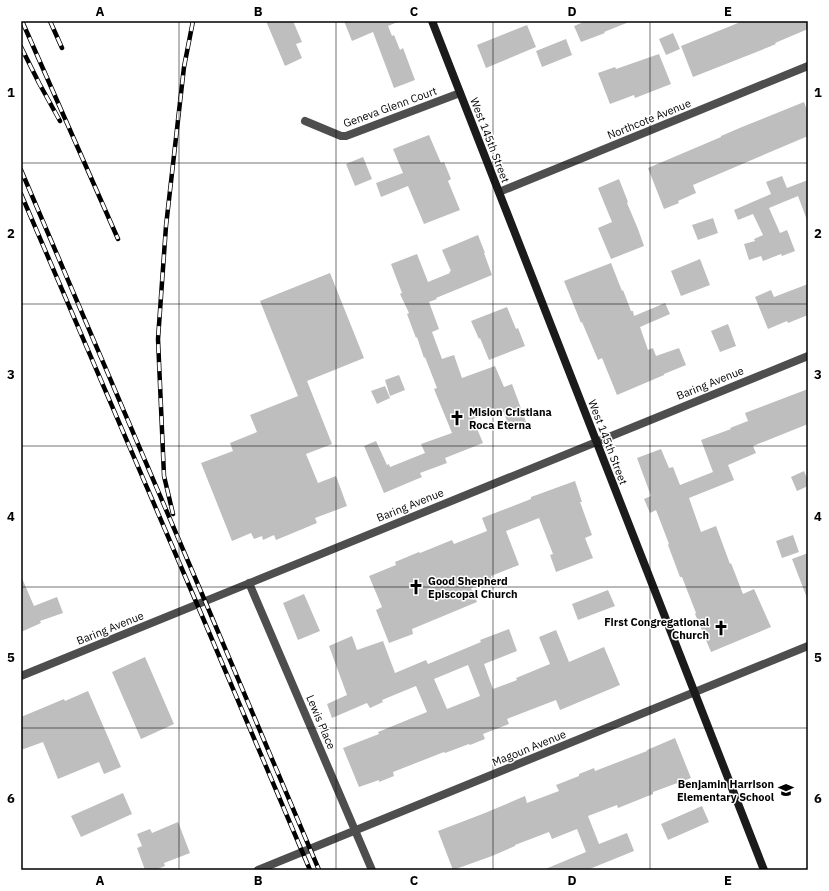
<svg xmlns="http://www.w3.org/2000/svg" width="829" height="891" font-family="'IBM Plex Sans',sans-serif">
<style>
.building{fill:#bebebe;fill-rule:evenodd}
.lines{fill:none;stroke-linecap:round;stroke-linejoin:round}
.street{stroke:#4e4e4e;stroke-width:8}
.secondary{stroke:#1b1b1b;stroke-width:8}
.rail-casing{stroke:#000;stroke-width:4.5}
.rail{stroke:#fff;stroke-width:3;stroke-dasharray:9;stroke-linecap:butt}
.grid{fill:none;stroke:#000;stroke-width:1;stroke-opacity:0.55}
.labels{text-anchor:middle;stroke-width:3;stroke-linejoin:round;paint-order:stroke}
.street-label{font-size:11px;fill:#000;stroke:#fff}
.poi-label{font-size:11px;font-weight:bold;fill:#000;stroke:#fff;text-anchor:start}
.neatline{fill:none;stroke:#000;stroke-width:1.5}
.grid-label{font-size:13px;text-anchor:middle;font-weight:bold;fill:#000}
</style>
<rect width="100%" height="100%" fill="#fff"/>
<path class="building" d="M266,21H293L302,42L296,44L302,58L285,66Z
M344,21H400L388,26L392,36L394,35L400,50L403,48L415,80L394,88L373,32L352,41Z
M586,21H629V22L604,32L605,33L581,42L574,26Z
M743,21H808V29L775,43L776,44L754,53L693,77L681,46Z
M527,25L536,47L486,68L477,45Z
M673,33L680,49L666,55L659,39Z
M566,39L572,55L542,67L536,51Z
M659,54L671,84L635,98L634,95L610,104L598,73L615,67L616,69Z
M804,102L808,113V136L693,185L696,193L678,201L679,203L664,209L648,168L721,137V136L742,127Z
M429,135L441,163L444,162L451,179L448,181L460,210L424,224L408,186L381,197L376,183L403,173L393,149Z
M363,157L372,179L355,186L346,164Z
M782,176L787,188L808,180V220H807L798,196L769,208L780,233L787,230L795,251L782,256L781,254L763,261L761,256L749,260L744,244L755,241L754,239L763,235L753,214L738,220L734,210L771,194L766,182Z
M619,179L628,202L627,203L638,229L644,246L611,259L598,228L612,222L598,188Z
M713,218L718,233L698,240L692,225Z
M478,235L485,253H484L492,275L436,298L437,299L429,302L439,329L432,332L442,359L454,355L462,378L495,366L504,387L512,384L526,422L510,429L502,408L473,419L483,443L445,458L447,463L420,473L422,477L384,493L364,446L376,441L387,465L389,464L390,467L425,453L421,444L452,433L434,389L437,388L425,357L424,358L417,337L416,338L407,314L409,313L400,294L402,293L391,264L417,254L428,282L450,273L449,272L451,271L442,250Z
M700,259L710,285L681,296L671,271Z
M611,263L622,291L623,290L631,311H633L634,316L665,303L670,314L640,327L648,350L653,348L656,356L679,348L686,365L664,374V375L617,395L602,358L598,360L582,322L581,323L564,281Z
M330,273L364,358L307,381L332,444L306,454L318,483L336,476L347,506L315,518L317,523L276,540L274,535L263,540L262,536L254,539L251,533L232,541L201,463L233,451L230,443L257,432L250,415L298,396L260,301Z
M808,284V315L788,323L787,321L768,329L755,297L771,290L774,297Z
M507,307L516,329L518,328L525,346L489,360L480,338L479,339L471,321Z
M728,324L736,346L720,352L711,331Z
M399,375L405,390L390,396L385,380Z
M385,386L390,398L377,404L371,391Z
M808,389V424L753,446L756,453L728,465L734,480L689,498L701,532L716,526L730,564L731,563L743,594L754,589L771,627L711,652L695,614L696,613L682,577H680L668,545L669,544L656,510L650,513L644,499L651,496L637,458L661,449L669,468L673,467L680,485L713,472L701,440L731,429L730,428L748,421L745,413Z
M804,471L808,481V486L797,491L791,477Z
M575,481L582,502H580L592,535L585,538L593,558L556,572L550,555L553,554L539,518L506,531L519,565L491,576L492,580L471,588L477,602L412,629L413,634L389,643L376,610L382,607L369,576L396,565L395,562L419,552L420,553L452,540L454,544L487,531L482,518L531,499V497Z
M793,535L799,552L782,558L776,541Z
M808,553V598H807L792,559Z
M21,576L34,606L57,597L63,613L40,621L41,623L21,632Z
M608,590L615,606L578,620L572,604Z
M304,594L320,631L298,640L283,603Z
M509,629L517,651L484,664L493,689L517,680L516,678L550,664L539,637L556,630L569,662L604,647L620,685L560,710L556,700L507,719L509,724L483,734L485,739L470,745L469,744L445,753L444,752L393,772L394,776L379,782V780L359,787L343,748L379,734L378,732L427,712L416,686L382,700L383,702L370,708L367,703L332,718L327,704L347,695L329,646L352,636L357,650L383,641L395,673L426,660L428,664L481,642L480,640ZM468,665L480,696L447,709L434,679Z
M145,657L174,724L141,739L112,672Z
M88,691L121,767L104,774L99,762L58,779L43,742L21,750V717L64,699L65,701Z
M675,738L691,778L653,792V794L618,808L617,805L588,816L599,844L627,833L634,851L587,870H543L586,852L577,829L552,839L549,832L515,845V846L492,856L453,870L438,831L485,813L525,796L527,803L559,791L556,785L579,776V774L594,768L595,771L647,751V750Z
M123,793L132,814L81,837L71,816Z
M702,806L709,822L668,840L661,824Z
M178,822L190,853L164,863L165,866L155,870H145L137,848L142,846L137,834L150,829L152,833Z"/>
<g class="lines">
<path class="street" d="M305,121L341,136H346L460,93
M499,192L808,66
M249,583L372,870
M21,676L808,356
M258,870L808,646"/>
<path class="secondary" d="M432,21L764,870"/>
<g class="rail-casing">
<path id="rail" d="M22,21L118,239
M50,21L62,48
M21,47L39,83L60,121
M21,170L205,601L319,870
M21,194L197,604L310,870
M173,514L164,476L162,430L158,339L166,226L184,67L193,21"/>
</g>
<use href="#rail" class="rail"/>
</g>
<path class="grid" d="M179,21V870M336,21V870M493,21V870M650,21V870M21,163H808M21,304H808M21,446H808M21,587H808M21,728H808"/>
<defs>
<g id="church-bare" transform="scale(1.2)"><path d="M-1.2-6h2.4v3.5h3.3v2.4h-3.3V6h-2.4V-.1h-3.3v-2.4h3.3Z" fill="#000" stroke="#fff" stroke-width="2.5" paint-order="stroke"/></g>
<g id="school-bare" transform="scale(1.2)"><path d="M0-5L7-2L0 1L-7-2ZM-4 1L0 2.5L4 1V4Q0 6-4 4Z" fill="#000" stroke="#fff" stroke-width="2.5" paint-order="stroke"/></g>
</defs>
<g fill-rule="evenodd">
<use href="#church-bare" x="457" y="418"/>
<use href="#church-bare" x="416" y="587"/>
<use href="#church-bare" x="721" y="628"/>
<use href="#school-bare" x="786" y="790"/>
</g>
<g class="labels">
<g class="street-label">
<text transform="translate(390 107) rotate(-20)" y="4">Geneva Glenn Court</text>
<text transform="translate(649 119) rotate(-22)" y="4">Northcote Avenue</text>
<text transform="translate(490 140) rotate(69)" y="4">West 145th Street</text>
<text transform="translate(710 383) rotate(-22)" y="4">Baring Avenue</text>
<text transform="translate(608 442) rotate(69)" y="4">West 145th Street</text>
<text transform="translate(410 505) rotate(-22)" y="4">Baring Avenue</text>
<text transform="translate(110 628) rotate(-22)" y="4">Baring Avenue</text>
<text transform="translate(321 722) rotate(67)" y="4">Lewis Place</text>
<text transform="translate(529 748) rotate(-22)" y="4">Magoun Avenue</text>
</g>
<g class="poi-label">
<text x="469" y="416">Mision Cristiana<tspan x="469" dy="13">Roca Eterna</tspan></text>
<text x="428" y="585">Good Shepherd<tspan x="428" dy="13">Episcopal Church</tspan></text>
<text x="709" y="626" text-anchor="end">First Congregational<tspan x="709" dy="13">Church</tspan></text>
<text x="774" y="788" text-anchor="end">Benjamin Harrison<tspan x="774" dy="13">Elementary School</tspan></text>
</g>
</g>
<rect width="829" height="891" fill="none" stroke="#ffffff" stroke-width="44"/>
<rect x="22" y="22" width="785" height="847" class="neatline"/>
<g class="grid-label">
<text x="100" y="16">A</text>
<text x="258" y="16">B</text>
<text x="414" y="16">C</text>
<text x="572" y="16">D</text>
<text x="728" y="16">E</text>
<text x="11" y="97">1</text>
<text x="818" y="97">1</text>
<text x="11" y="238">2</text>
<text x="818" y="238">2</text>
<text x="11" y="379">3</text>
<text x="818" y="379">3</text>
<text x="11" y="521">4</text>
<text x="818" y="521">4</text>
<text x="11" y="662">5</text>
<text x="818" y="662">5</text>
<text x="11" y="803">6</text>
<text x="818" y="803">6</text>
<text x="100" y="885">A</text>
<text x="258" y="885">B</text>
<text x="414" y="885">C</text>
<text x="572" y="885">D</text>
<text x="728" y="885">E</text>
</g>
</svg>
